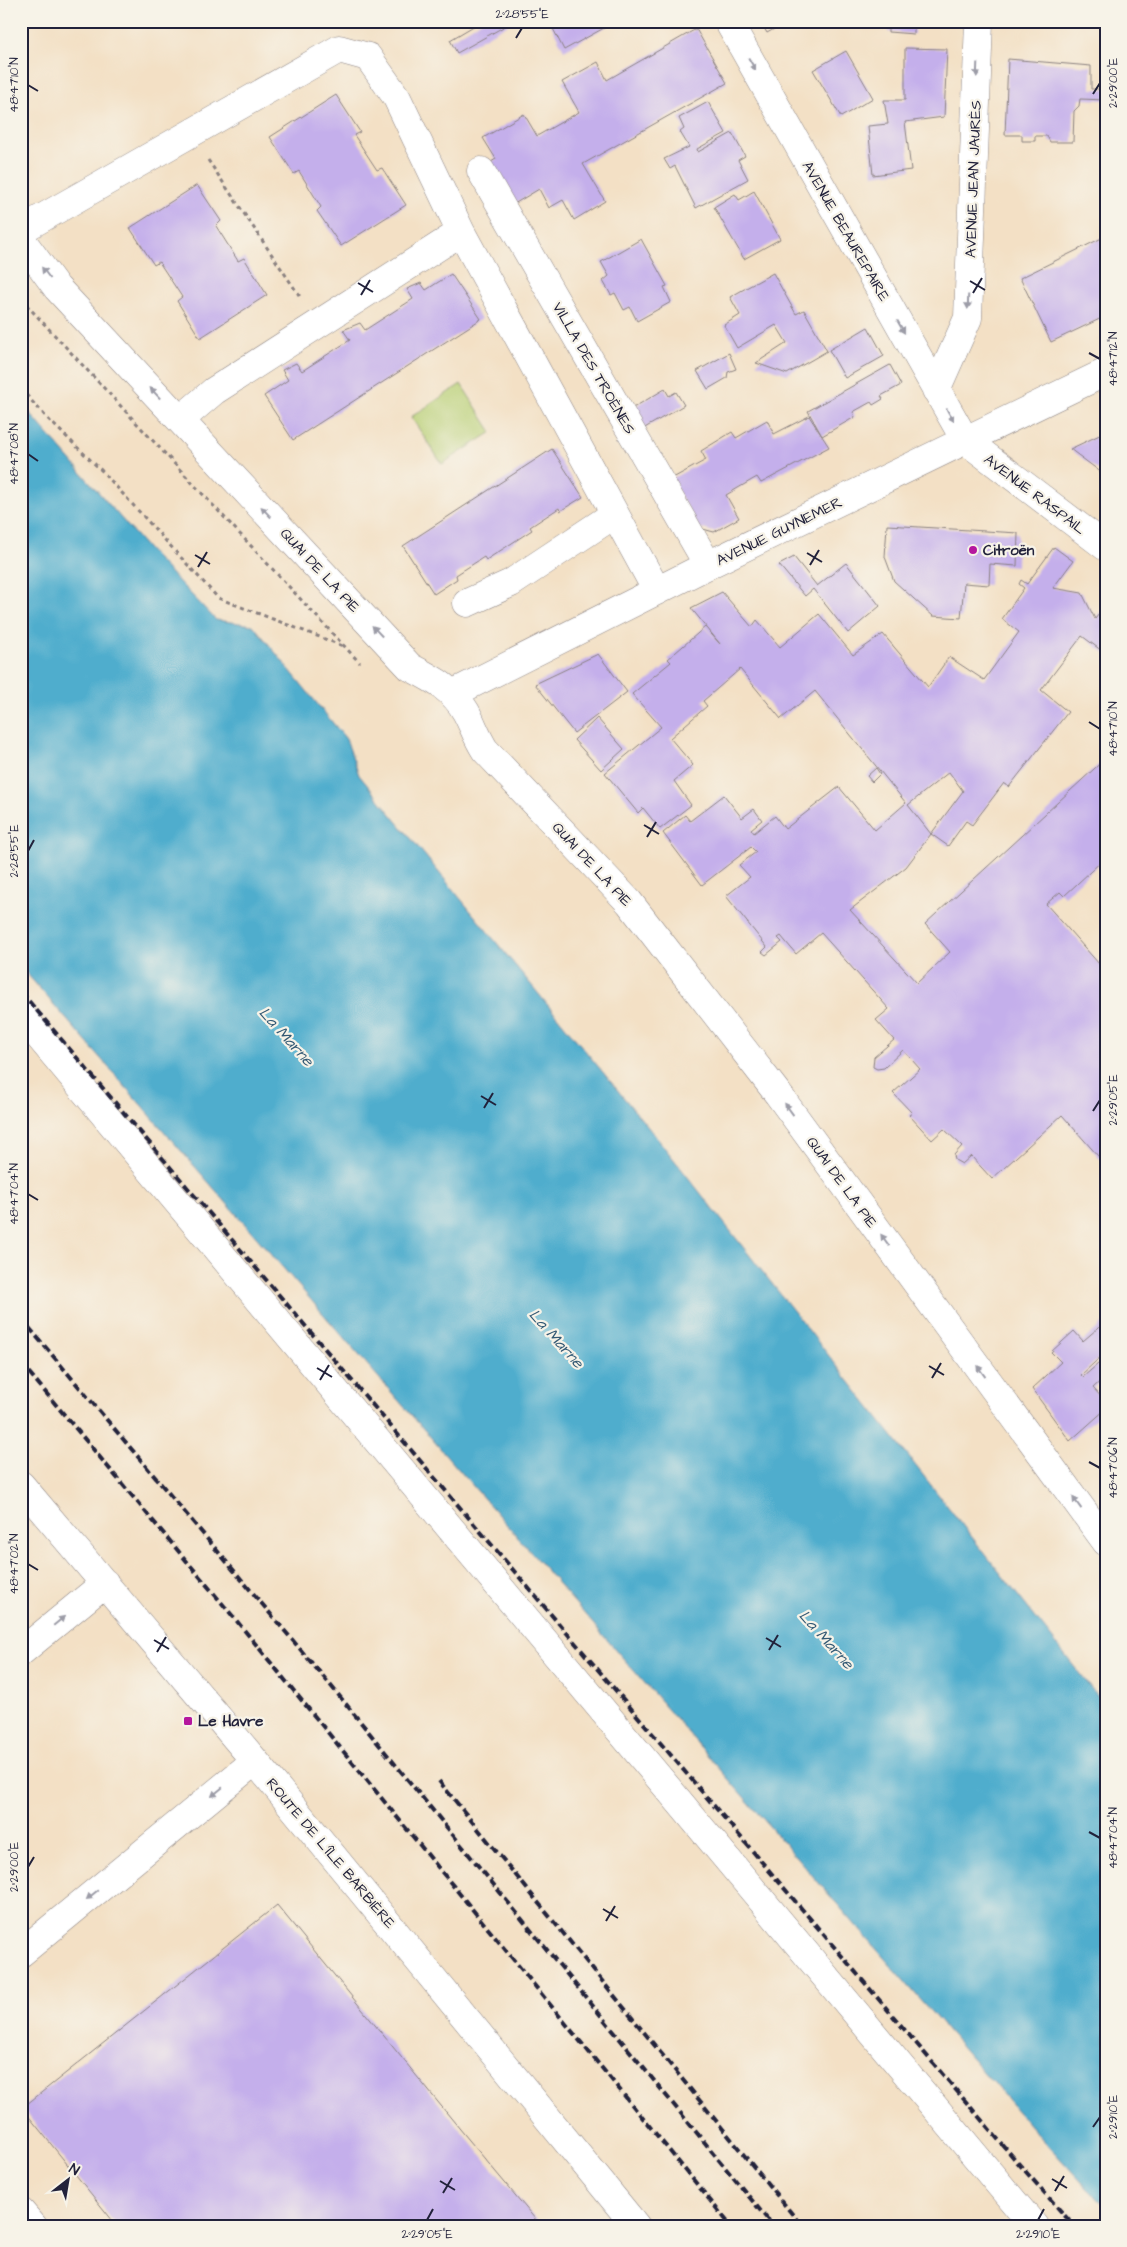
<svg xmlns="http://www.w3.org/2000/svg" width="1127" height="2247" font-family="'Architects Daughter',sans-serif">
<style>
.green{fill:#b8cf74;stroke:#6d7858}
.water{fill:#4fadcd;stroke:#386884}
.building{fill:#c4afeb}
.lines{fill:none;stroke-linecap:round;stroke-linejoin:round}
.minor-casing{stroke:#8a8180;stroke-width:29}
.path{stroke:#8a8180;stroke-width:3;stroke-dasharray:4 4;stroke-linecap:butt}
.minor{stroke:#fff;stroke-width:28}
.rail{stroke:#22223b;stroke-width:4;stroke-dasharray:8 4;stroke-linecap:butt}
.oneway{fill:#9c9ca7}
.ticks{fill:none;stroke:#22223b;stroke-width:2}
.poi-dot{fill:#b5179e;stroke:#f7f3e8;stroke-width:2}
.labels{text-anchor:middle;stroke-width:4.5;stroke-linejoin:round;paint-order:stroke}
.street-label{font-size:15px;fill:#22223b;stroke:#f7f3e8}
.poi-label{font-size:15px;font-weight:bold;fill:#22223b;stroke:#f7f3e8;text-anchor:start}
.water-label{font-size:16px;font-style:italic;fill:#345a75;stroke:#f7f3e8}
.neatline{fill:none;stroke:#22223b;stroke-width:2}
.ticks-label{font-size:12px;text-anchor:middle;fill:#22223b}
</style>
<rect width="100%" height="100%" fill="#f7f3e8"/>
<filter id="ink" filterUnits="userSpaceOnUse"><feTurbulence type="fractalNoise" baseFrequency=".02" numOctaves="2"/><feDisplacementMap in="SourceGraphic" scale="10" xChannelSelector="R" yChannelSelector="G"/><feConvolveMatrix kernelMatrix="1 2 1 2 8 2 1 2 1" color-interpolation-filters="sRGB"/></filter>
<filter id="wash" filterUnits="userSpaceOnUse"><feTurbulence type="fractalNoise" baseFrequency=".0096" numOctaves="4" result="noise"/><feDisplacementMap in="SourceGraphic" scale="20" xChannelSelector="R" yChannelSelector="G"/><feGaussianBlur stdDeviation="1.12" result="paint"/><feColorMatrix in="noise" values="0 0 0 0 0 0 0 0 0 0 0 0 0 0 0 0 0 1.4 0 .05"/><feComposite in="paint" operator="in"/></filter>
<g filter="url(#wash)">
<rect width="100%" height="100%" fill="#f3e0c5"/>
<path class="green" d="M461,384L492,432L442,464L411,417Z"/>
<path class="water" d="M21,403L153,555L216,620L253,625L346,739L359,775L661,1143L1106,1707V2206L1089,2190L1034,2130L21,967Z"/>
<g id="blocks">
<path class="building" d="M482,21H514L457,53L450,40Z
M549,21H612L613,23L564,50Z
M760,21H788L767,33Z
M888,21H914V34L888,32Z
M696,29L727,83L583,164L605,201L574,220L563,200L549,208L539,189L514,204L491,162L496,159L483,138L524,114L537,136L579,112L562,82L598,62L607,80Z
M905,48L947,49L944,117L905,122L911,170L873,175L868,126L888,124L884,100H905Z
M846,51L873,98L841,117L813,70Z
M1008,59L1091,66V89H1106V100L1080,99L1079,106L1074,111L1073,142H1050L1047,136H1035V141H1022V135H1005Z
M336,95L360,132L354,135L377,170L382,168L406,205L341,246L317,211L321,207L299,171L294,174L270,137Z
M708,102L726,133L697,149L698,152L732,133L745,156L738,160L748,179L696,208L675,166L670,169L664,159L689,147L680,132L684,129L679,118Z
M197,185L221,221L216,226L238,261L244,258L267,295L200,338L177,301L182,297L159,262L154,265L130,228Z
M754,191L780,239L744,259L714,207L735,194L739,200Z
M1106,236V316L1051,342L1020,278Z
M641,239L667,286L664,287L671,302L637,321L630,307L624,310L615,293L611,295L603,281L609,276L601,262Z
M773,273L796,314L804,310L827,351L787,374L756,363L787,343L776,325L737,348L724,325L740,315L730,297Z
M451,274L481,319L293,440L264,396L288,380L282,370L296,363L302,371L350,340L343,330L360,323L365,330L413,299L407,289L421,283L426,290Z
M868,327L884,356L845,378L829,350Z
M729,353L736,369L728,372L727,378L708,389L697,371Z
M890,365L901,385L881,396L883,399L873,405L871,402L853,412L855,417L822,436L808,411Z
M665,389L669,396L676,392L684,405L643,429L631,409Z
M809,416L829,447L761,483L757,477L726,495L739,518L714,532L699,528L671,479L706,460L701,451L732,432L736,438L767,420L774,434Z
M1106,432V476L1070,449Z
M552,449L583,497L560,511L559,508L530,527L532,530L486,560L484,557L456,575L457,579L434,594L403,546Z
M887,525L1018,533L1017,566L990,564L989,585L964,583L961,618L933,616L894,581L885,557Z
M1054,547L1073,561L1053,588L1082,593L1095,619L1106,605V654L1082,636L1041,690L1068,712L1009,787L1004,783L972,825L966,821L948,846L931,834L963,791L949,772L908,805L931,834L906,867L850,910L917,983L950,952L925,924L1106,758V850L1100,855L1104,859L1064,896L1060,892L1046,904L1100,965L1106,959V1165L1062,1115L992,1179L971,1156L962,1164L955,1160L954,1155L962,1146L944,1129L932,1140L909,1115L912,1113L893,1093L920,1069L903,1050L884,1068L877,1069L873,1067L874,1057L894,1040L876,1020L889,1009L821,933L796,954L781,936L778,938L782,942L766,955L762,952L767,947L726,896L750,877L739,865L756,852L751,847L702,885L663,833L685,815L690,821L724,795L742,818L754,809L762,820L751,829L754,833L775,816L785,829L839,787L875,830L906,803L815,691L781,719L740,669L703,701L707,706L670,738L693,765L674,781L691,805L660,829L643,808L638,813L605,773L661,727L632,694L671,662L668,659L705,627L720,644L691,608L722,592L752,627L757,620L780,647L819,614L853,655L883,634L928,687L949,657L984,680L1019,632L1002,619L1024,588L1019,584L1021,580L1027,584Z
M794,557L817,586L846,563L880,606L848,633L813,589L805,596L779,565Z
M598,654L627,692L574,733L535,684Z
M597,718L624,749L601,770L574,740Z
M876,768L880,774L872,782L867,776Z
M1106,1321V1352L1081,1375L1083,1377L1106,1357V1376L1093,1388L1106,1402V1409L1070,1441L1032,1389L1061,1362L1051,1352L1074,1331L1083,1341Z
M277,1905L464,2134L541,2226H117L22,2108Z"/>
</g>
</g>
<g filter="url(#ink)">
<use href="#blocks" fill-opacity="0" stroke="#8a8180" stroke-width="1"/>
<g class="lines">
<g class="minor-casing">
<path id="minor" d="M728,21L965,440L1106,547
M481,171L708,565
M21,230L339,49L368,57L397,98L461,232L657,591
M21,239L57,288L410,667C433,679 453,689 466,712C473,725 477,738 485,750L629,902L778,1094L1106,1542
M936,390L968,318L979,21
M180,420L214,391L461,232
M467,603L511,583L615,514
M454,693L708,565L1106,372
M21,1015L1034,2226
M21,1485L255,1761L636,2226
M21,1652L105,1583
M21,1953L255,1761
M21,2212L33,2226"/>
</g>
<path class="path" d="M208,160L301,298
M21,299L360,663
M21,389L47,418L102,471L218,598L343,646"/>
<use href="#minor" class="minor"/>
<path class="rail" d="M21,992L1019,2164L1074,2226
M21,1318L327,1681L773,2226
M21,1363L236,1620L731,2226
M439,1781L802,2226"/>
</g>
<defs><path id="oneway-solid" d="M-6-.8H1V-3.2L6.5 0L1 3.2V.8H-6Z" transform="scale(1.25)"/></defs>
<g class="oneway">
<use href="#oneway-solid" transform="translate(752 64) rotate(60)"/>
<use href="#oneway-solid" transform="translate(977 70) rotate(92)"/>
<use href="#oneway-solid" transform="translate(46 273) rotate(-127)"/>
<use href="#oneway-solid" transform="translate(968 302) rotate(92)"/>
<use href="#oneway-solid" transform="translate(901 327) rotate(60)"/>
<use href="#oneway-solid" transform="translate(155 393) rotate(-133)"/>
<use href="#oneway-solid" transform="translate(950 415) rotate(61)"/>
<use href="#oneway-solid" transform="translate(266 512) rotate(-133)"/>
<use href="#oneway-solid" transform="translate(377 631) rotate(-133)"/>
<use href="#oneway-solid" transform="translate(789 1109) rotate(-126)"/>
<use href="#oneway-solid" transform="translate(885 1240) rotate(-126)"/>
<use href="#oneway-solid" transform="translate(981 1371) rotate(-126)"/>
<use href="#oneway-solid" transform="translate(1077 1503) rotate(-126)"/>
<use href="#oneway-solid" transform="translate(59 1621) rotate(-40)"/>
<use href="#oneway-solid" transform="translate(217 1792) rotate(141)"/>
<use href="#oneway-solid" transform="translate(92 1895) rotate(141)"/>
</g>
</g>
<path class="ticks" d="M516,38L522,28M28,85L38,91M1093,94L1100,83M970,281L985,290M358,283L373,292M973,293L982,278M361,295L370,280M1089,353L1100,359M28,454L38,461M807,553L822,562M195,555L210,564M810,565L819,550M198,567L207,552M1089,722L1100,729M644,825L659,834M647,837L656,822M28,851L34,840M481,1096L496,1105M484,1108L493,1093M1093,1111L1100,1100M28,1194L38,1200M929,1366L944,1375M317,1368L332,1377M932,1378L941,1363M320,1380L329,1365M1089,1462L1100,1468M28,1564L38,1570M766,1638L781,1647M154,1640L169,1649M769,1650L778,1635M157,1652L166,1637M1089,1832L1100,1838M28,1867L34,1857M603,1909L618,1918M606,1921L615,1906M1093,2127L1100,2117M1052,2179L1067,2188M440,2181L455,2190M1055,2191L1064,2176M443,2193L452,2178M427,2220L433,2209M1038,2220L1044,2209"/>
<g class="poi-dot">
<circle cx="973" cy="550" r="5"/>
<rect x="183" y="1716" width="10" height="10" rx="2.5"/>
</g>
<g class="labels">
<g class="street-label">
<text transform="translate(973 179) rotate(-88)" y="5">AVENUE JEAN JAURÈS</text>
<text transform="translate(846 231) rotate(60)" y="5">AVENUE BEAUREPAIRE</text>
<text transform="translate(594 368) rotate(60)" y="5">VILLA DES TROÈNES</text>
<text transform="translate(1035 494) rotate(37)" y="5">AVENUE RASPAIL</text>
<text transform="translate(779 531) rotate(-26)" y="5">AVENUE GUYNEMER</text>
<text transform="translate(320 570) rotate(47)" y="5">QUAI DE LA PIE</text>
<text transform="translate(592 864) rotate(47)" y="5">QUAI DE LA PIE</text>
<text transform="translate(842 1182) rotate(54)" y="5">QUAI DE LA PIE</text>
<text transform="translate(331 1853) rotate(50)" y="5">ROUTE DE L'ÎLE BARBIÈRE</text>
</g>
<g class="poi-label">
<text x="983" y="555">Citroën</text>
<text x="198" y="1726">Le Havre</text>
</g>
<g class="water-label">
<text transform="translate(287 1036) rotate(48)" y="6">La Marne</text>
<text transform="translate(557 1338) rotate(48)" y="6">La Marne</text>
<text transform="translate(827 1639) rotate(48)" y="6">La Marne</text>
</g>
</g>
<rect width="1127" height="2247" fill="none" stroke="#f7f3e8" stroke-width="55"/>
<g transform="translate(68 2180) rotate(31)" stroke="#f7f3e8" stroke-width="4" paint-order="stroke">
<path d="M0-4L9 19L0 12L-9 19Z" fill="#22223b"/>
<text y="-8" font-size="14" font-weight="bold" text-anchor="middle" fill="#22223b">N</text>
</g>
<rect x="28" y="28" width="1072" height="2192" class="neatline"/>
<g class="ticks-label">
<text x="522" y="18">2°28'55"E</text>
<text transform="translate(1113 83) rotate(-90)" y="4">2°29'00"E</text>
<text transform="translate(14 85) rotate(-90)" y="4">48°47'10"N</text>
<text transform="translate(1113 359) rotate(-90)" y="4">48°47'12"N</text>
<text transform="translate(14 454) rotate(-90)" y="4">48°47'08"N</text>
<text transform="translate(1113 729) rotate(-90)" y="4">48°47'10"N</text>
<text transform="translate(14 851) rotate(-90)" y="4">2°28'55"E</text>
<text transform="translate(1113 1100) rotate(-90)" y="4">2°29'05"E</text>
<text transform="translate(14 1194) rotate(-90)" y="4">48°47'04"N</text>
<text transform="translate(1113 1468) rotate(-90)" y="4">48°47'06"N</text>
<text transform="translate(14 1564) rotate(-90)" y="4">48°47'02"N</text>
<text transform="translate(1113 1838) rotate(-90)" y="4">48°47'04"N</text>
<text transform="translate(14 1867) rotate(-90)" y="4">2°29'00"E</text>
<text transform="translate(1113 2117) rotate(-90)" y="4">2°29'10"E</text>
<text x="427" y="2238">2°29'05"E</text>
<text x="1038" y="2238">2°29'10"E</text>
</g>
</svg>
